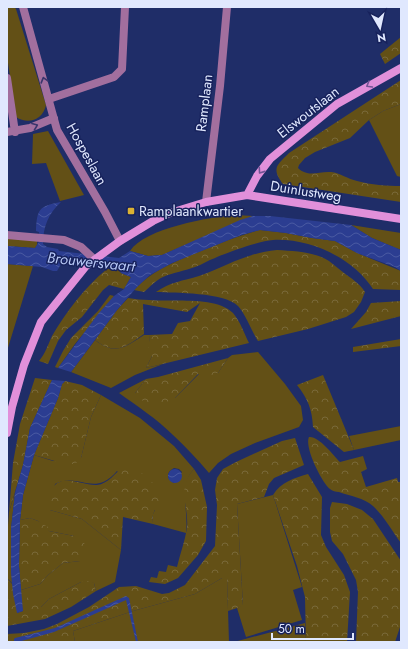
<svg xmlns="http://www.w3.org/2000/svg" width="408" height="649" font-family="Jost,sans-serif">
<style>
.green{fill:#635016;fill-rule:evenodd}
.forest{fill:url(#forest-crowns)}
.water{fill:url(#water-waves)}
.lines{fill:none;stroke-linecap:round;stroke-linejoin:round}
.street{stroke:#a26f9e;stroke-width:8}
.secondary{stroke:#e190da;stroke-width:8}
.oneway{stroke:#3a356c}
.oneway2{stroke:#725495}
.poi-dot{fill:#dbb233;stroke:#17225c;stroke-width:1.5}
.labels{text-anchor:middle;stroke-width:3;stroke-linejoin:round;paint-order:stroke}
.street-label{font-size:14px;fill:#e0e8fe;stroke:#17225c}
.poi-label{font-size:14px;fill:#e0e8fe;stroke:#17225c;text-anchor:start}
.water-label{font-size:15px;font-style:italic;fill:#b7c8f6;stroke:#17225c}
</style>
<defs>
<pattern id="forest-crowns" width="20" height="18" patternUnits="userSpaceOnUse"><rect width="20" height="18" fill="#635016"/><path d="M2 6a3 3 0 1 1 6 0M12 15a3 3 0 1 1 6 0" fill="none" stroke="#796939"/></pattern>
<pattern id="water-waves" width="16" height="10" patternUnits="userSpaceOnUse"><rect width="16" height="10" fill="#2b3d91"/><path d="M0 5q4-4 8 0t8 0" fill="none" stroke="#4959a2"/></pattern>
</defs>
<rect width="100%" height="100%" fill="#1f2d68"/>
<path class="green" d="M7,7H14L16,9L46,105C43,120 28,125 16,117L7,56Z
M401,104V177L397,176L369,120L383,111Z
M48,131L84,195L60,201L46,163L32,164L33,134Z
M236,215L253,216L162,255L148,256L130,251C145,228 210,217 236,215Z
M351,225L401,233V250L372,238Z
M7,236L37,239V245L35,248L7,246Z
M7,264L33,266L7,351Z
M144,335H149L152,356L146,368L163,364L135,375L111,388L71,372L95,340C116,356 125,347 144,335Z
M258,352L285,384L301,406L303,420L299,427L255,443L231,454L218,463L209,473C198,460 186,447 173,435C157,419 137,406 119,393L146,379L135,393L175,398L199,374L218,373L228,358L232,355Z
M101,395L140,418L174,446L194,469C178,486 189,512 186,533L153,524V514L155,510L117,471C94,498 79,472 55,484L50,510L82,519L121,550L115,582L96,591L94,583L81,582L49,599L41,607L23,611L18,591L40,584L48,575L63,563L80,561L74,536L49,531L38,521L30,518L20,520L23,495L34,455L53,461L81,458L91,417ZM174,468L179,469L182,472L174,483C166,479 166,472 174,468Z
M401,426V440L354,450L349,436Z
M15,493L11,529L12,583L7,578V539L9,512Z
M273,495L302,587L293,590L302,620L246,637L237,608L243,605L237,504Z
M227,577L229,642H75L73,631L133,611L195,594L222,578Z
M305,623L306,642H234Z"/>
<path class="forest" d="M401,37V53L385,64L380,54Z
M401,80V104L383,111L369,120L350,138L315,152L305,158L299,165L298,168C308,178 319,171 331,172C340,173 348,179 357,181C371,185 387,186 401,186V202L283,184C271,168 277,165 289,153Z
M260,230L286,233L312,238L335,241L357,253L401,271V290L373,289C353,258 310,238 273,240C259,241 228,252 215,258C208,260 202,265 195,267C185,271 174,272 163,277C156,280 150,287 144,292L134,290C152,270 177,261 201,251C221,243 240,235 260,230Z
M277,250C294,251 315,252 329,261C334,265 339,269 344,273C351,278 360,284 365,292L361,302L354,312L346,317L308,329L258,341C252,332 245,313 238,306C224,292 175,293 156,292C170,282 183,281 199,276C227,266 246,253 277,250Z
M118,268L121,273L131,277L124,289L109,285L103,290L82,317L66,330L58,341L48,364L39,361C45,354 48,345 52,336C66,312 85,287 107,269H118Z
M110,295L114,296L75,344L58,368L55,367L63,351L71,338L98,311Z
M128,298C135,299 142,300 149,300C172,302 216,296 233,313C240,321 244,333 249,343L146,368L152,356L143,353L150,346L149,335L172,334L178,323L190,321L200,303L187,312L143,304L144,334C125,347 116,356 95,340L117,310Z
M401,301V316L351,329L366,312L371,303Z
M401,339V346L353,352V347Z
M228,358L218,373L206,377L198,374L175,398L156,407L145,403L135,393L146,379L158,377Z
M323,375L354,450L344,452L313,427C312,409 308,399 297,385Z
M35,378L52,380L30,428L23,465L9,512L13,463L20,424Z
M65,381L82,385L101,395L91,417L81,458L75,464H65L34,455L58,398L62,384Z
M309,437C319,436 333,455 340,462L363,456L367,469L361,472L366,487L397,478L398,482H401V543C392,531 384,516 373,506C364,498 350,496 339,492C336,492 332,491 330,489C322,483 304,447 309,437Z
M295,438L304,465L274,478L269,484L264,497L237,504L243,606L228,611L227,578H222L195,594L133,611L73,631L75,642H7V634L24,633L44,629L57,624L89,607L119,587L136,586L162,594L169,593L185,585L215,546L217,505L215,490L217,478L223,469L236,462L282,441Z
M123,467C139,467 161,484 159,501C159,505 155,508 154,512C152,516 153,520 153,524L123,517L121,550L82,519L50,510C46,505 47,499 50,493C59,470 81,486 97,485C108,484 115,473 123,467Z
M194,469L201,480L207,507L206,541L198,555L178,578L165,584L149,582L151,577L157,578L159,571L166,572L168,565L177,567C180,554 185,541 187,528C189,506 176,488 194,469Z
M308,474L322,497L321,535L326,547L344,575L350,592L347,642H306L305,597L297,566L273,495C281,482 294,478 308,474Z
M332,502L347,504L362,510L373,519L401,561V624L395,642H356L358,592L356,580L343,554L332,541L330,532V508Z
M30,518L38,521L48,527L49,531L74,536L84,542L86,550L84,557L80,561L63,563L48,575L40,584L21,590L19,566L20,520Z
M7,578L18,591L17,613L23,611L28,595L41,607L49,599L81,582L89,581L94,583L96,591L71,607L45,619L7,626Z"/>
<path class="water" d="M61,202C48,214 43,227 43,244L47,247L58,249L59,251L119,258L130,251L148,256L162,255L240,220L253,216H270L351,225L372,238L401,250V271L395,267L357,253L335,241L312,238L286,233L260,230L241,235L172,263L150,275L137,287L117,310L71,372L58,368L98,314L114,296L124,289L131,277L121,273L118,268L61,264L57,271H53L42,267L7,264V246L35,248L40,240L39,232L36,231C37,209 39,206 61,202Z
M52,380L65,381L62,384L58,398L34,455L23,495L20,520L19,566L23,611L17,613L13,594L11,573V528L15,493L23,465L30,428Z
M168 476a7 7 0 1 1 14 0a7 7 0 1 1-14 0Z
M126,596L129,598L138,642H136L126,600L54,632L18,642L14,641V639L15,638L55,628Z"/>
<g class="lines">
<path class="street" d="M23,7L57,130L105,212L120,241
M7,78L15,132
M49,99L114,77L122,69L125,7
M7,132L30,128L54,118
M206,202L220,86L227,7
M7,235L64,240L81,247L95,260"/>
<path class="secondary" d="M247,195L257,176L270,159L337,104L401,68
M7,433L12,407L24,365L41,322L86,266L120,241L153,221L170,213L206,202L247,195L401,219"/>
</g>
<defs><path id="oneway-chevron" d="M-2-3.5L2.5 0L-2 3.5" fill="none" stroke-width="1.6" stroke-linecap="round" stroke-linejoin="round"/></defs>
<g class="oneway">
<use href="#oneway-chevron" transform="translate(44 80) rotate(-106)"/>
<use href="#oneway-chevron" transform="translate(35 126) rotate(-21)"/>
</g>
<g class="oneway2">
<use href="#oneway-chevron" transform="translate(369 85) rotate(150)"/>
<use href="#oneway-chevron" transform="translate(261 171) rotate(125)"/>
</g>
<rect class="poi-dot" x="127" y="207" width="8" height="8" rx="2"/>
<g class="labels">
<g class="street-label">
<text transform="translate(204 103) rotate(-83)" y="5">Ramplaan</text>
<text transform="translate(308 112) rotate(-38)" y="5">Elswoutslaan</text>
<text transform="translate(87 154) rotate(61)" y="5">Hospeslaan</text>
<text transform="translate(306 191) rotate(9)" y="5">Duinlustweg</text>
</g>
<g class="poi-label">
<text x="139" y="216">Ramplaankwartier</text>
</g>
<g class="water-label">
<text transform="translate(91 262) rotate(6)" y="5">Brouwersvaart</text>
</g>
</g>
<rect width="408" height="649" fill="none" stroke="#e0e8fe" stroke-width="16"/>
<g transform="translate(380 28) rotate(171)" stroke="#17225c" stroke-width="3" paint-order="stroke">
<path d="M0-3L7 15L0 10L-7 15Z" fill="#e0e8fe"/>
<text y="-6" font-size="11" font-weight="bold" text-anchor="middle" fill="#e0e8fe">N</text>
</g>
<path d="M272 633v6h81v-6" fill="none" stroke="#e0e8fe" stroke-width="2"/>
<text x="278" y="633" font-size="12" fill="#e0e8fe" stroke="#17225c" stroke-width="3" paint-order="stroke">50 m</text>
</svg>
